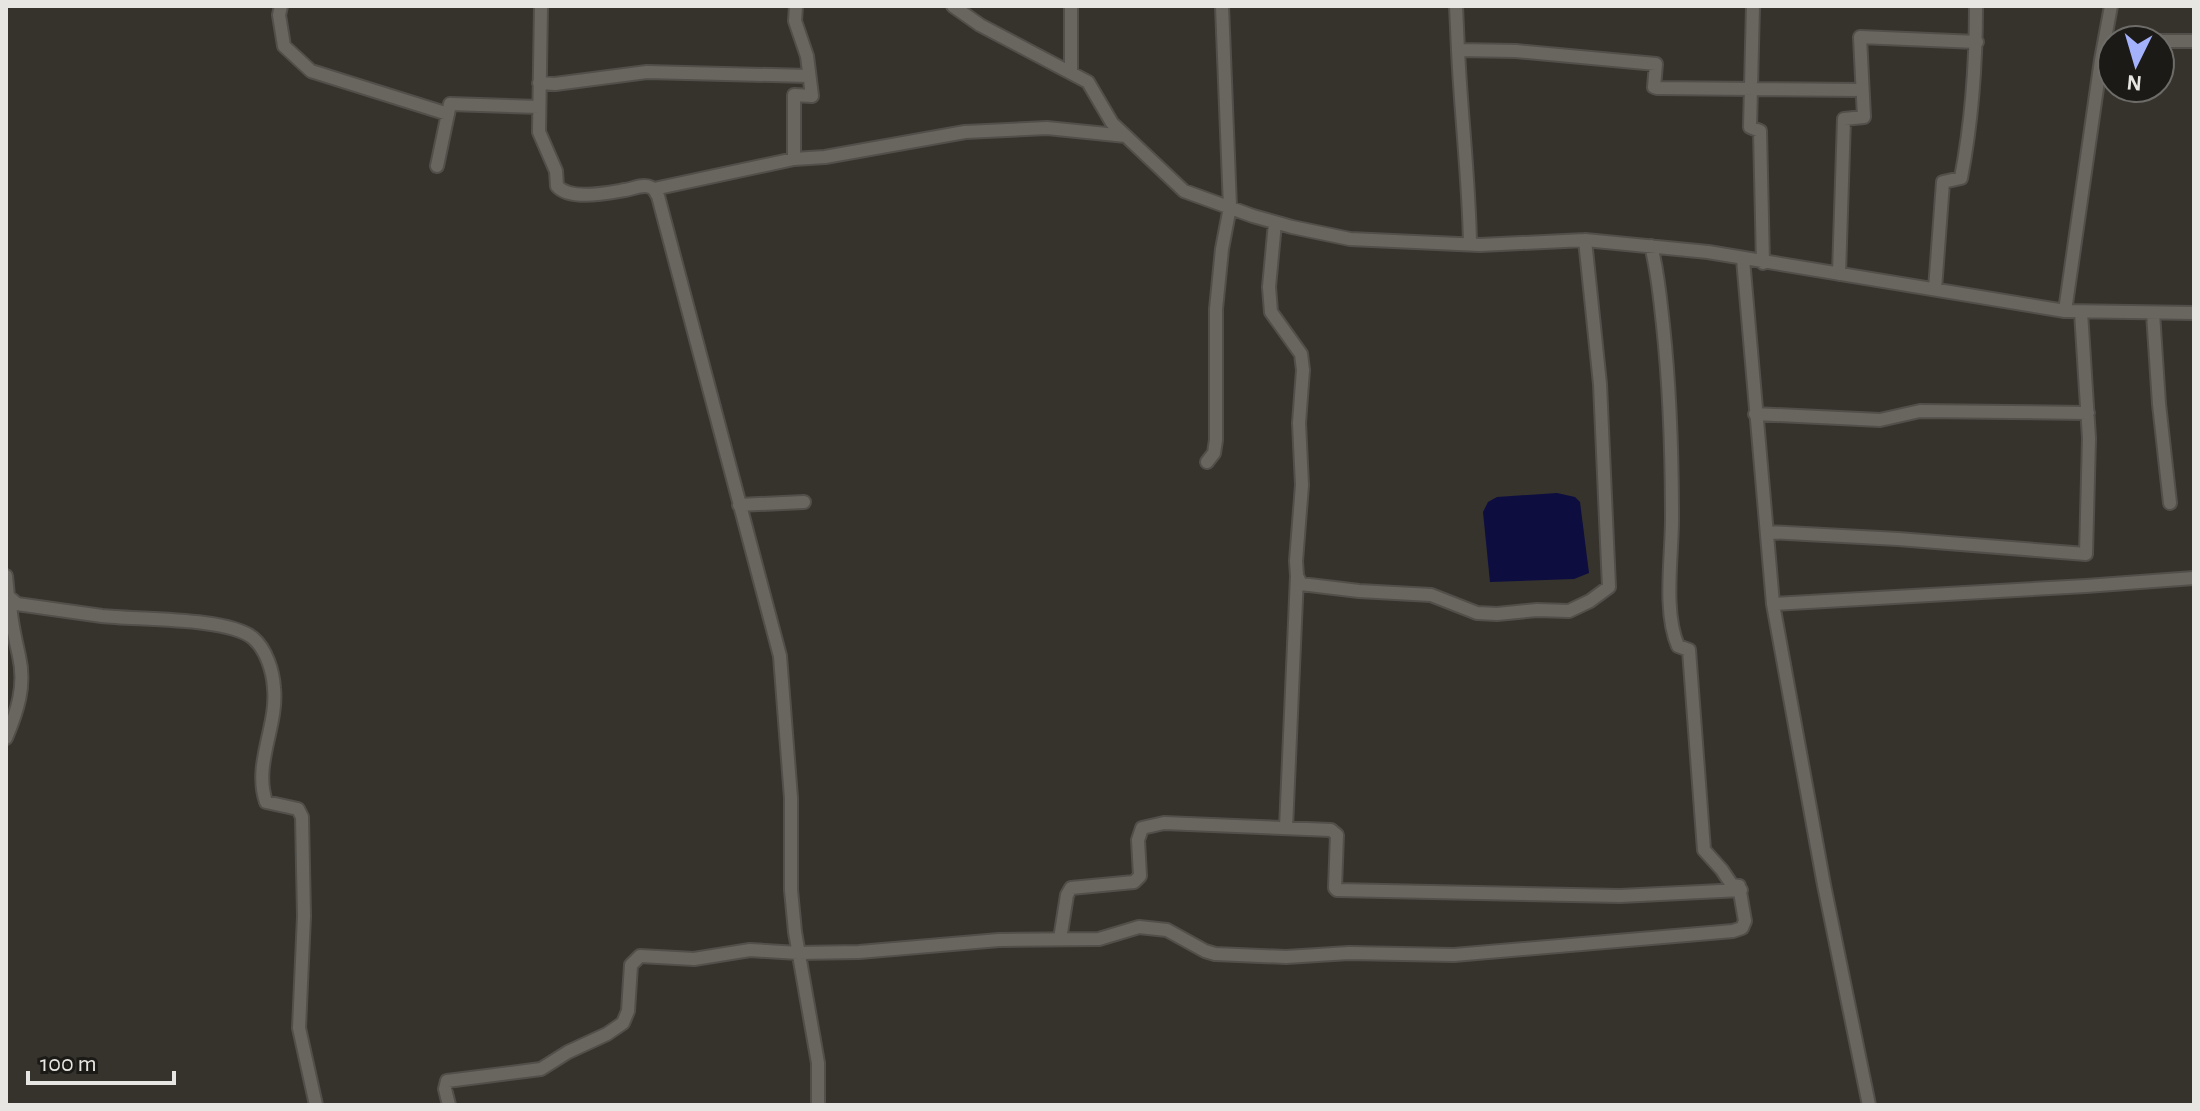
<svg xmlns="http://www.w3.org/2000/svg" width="2200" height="1111" font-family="'Alegreya Sans',sans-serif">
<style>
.water{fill:#0e0d40}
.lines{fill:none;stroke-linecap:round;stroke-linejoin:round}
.minor-casing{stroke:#524f4a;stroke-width:16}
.minor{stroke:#69665f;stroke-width:12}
</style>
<rect width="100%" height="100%" fill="#35332c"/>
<path class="water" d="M1557,493L1575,497L1580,502L1589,573L1574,579L1490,582L1483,512L1488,502L1497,497Z"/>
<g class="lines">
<g class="minor-casing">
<path id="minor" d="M281,6L279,15L284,46L311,71L448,114
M541,6L539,132L556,171L557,186C570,201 607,193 625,190C632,189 643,184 650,187C654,188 656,193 658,196L780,656L791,798V890L795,932L818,1063V1105
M796,6L795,21L807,56L812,96L794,95V159L825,157L965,132L1047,128L1126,136
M953,6L980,25L1088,82L1112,123L1184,191L1253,216L1292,227L1350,239L1480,245L1585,240L1708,252L2065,311L2194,313
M1456,6L1458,50
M1753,6L1750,127L1760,131L1763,263
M2105,39L2132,40
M2160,41H2194
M1071,72V6
M539,83L555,84L647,72L809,76
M437,166L450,104L539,107
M654,189L794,159
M1275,223L1269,287L1271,312L1301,354L1303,370L1299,423L1302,485L1296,561L1297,576L1301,584L1359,591L1431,595L1477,613L1497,614L1537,610L1569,611L1590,601L1609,587L1600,384L1585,240
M1470,244C1469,180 1461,115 1458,50L1516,51L1656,64L1654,87L1657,88L1862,90
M1743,259L1773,604L1824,885L1869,1105
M1839,274L1844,119L1864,117L1860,37L1977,42
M1935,289L1943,182L1961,178C1972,121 1976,64 1976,6
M2065,311L2101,60L2111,6
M2153,313L2159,404L2170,503
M1755,414L1880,420L1920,411L2088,413
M1207,462L1214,453L1216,440V309L1222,249L1230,207L1222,6
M739,505L804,502
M1767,532L1898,539L2086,554L2089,438L2081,312
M6,576L8,596L17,604C46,608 74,612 102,616C137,620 228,617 253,638C266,649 273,671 274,688C278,726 253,764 266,802L298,809L302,817L304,916L299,1028L316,1105
M1773,604L2086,586L2194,578
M6,738C17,712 26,686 19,656C15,637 10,619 10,599
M1286,828L1297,576
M1060,939L1067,895L1071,888L1134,882L1140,876L1138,840L1142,828L1164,823L1331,830L1337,835L1335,888L1337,890L1620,896L1741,890
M449,1105L445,1089L447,1081L541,1069L568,1052L607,1034L623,1023L628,1011L631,965L640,956L694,959L750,950L798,953L859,952L999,940L1099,939L1139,927L1167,930L1205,951L1215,954L1286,957L1349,953L1454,955L1733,931L1742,928L1745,921L1739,886L1732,885L1722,870L1704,850L1689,650L1678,646C1663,612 1672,557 1672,519C1672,454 1670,390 1663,325C1660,299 1658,272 1651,246"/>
</g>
<use href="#minor" class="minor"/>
</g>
<rect width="2200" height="1111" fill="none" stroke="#e8e6e2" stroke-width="16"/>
<g transform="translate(2136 64) rotate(185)"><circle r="38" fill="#1c1a17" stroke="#6e6c68" stroke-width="2"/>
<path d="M0-6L14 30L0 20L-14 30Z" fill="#a4b2fc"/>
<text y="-12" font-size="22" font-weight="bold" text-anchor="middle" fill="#e8e6e2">N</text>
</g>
<path d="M28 1071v12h146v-12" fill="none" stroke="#e8e6e2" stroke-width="4"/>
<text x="40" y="1071" font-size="24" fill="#e8e6e2" stroke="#1c1a17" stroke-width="6" paint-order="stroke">100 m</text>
</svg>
